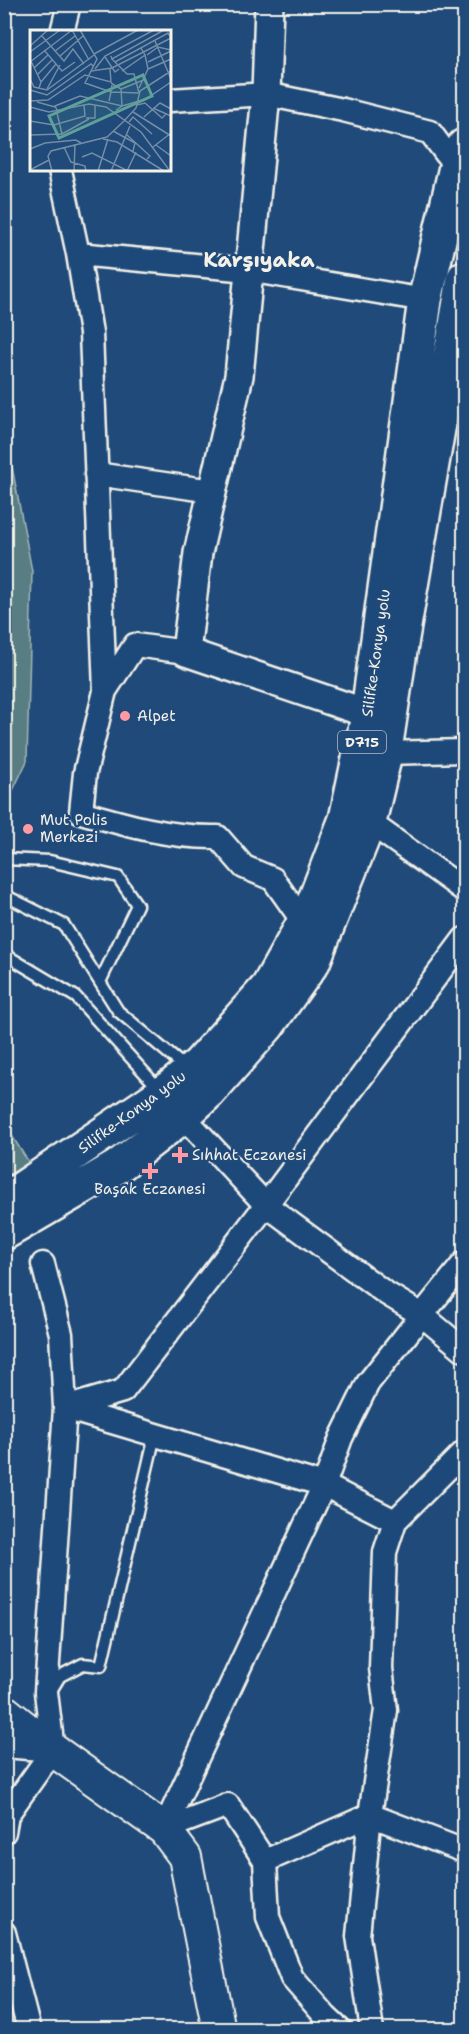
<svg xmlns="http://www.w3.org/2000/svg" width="469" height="2034" font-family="'Shantell Sans',sans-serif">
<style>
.green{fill:#587d83;stroke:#a6b7b6;stroke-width:1.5}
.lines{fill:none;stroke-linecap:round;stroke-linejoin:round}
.service-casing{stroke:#f4f1e8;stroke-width:15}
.minor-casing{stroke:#f4f1e8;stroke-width:27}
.tertiary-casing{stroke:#f4f1e8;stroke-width:32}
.secondary-casing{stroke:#f4f1e8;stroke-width:36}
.trunk-casing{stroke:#f4f1e8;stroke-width:38}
.service{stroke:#1f4a7a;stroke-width:10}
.minor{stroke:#1f4a7a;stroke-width:22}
.tertiary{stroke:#1f4a7a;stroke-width:27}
.secondary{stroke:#1f4a7a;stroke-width:32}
.trunk{stroke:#1f4a7a;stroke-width:33}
.poi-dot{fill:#ff9aa2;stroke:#1f4a7a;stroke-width:2}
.labels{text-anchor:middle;stroke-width:5;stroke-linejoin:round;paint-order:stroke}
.shield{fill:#1f4a7a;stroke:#b4bfc7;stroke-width:1.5}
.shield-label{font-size:14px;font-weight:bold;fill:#f4f1e8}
.street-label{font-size:15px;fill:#f4f1e8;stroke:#1f4a7a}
.poi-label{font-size:15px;fill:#f4f1e8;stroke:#1f4a7a;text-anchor:start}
.district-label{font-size:21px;font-weight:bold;fill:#f4f1e8;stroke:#1f4a7a}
.inset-road{fill:none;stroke:#748da6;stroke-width:1.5}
.view{fill:#5fa199;fill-opacity:0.15;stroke:#5fa199;stroke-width:3}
.inset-edge{fill:none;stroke:#f4f1e8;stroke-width:3}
</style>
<rect width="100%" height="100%" fill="#1f4a7a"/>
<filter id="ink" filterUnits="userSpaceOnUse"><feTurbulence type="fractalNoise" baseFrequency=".0167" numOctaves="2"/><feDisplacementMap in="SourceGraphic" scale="12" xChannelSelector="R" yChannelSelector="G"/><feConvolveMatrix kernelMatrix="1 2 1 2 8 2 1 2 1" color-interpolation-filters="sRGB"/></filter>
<g filter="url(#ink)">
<path class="green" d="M4,425L32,571L27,761L5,807Z
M4,1123L29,1163L5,1177H4Z"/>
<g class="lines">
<g class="service-casing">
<path id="service" d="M4,859L50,861L118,877L137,905L100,982
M4,900L8,897L64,925L118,1011L186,1068
M4,954L76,997L161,1091
M52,1689L60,1676L83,1664L101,1666L155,1435"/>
</g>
<g class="minor-casing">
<path id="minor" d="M62,32L69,4
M170,100L266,94L343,110L430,132L456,167
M60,170L78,254L91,333L105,691
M78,254L248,270L425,300
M96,474L212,491
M186,652L135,645L105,691L85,773L81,812C126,825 171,838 218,837L244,867L273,879L304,923
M384,753L464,751
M369,822L464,890
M183,1116L266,1205L384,1292L422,1315L464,1263
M43,1264L61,1334L65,1408L324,1485L395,1521L464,1452
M4,1746L53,1750
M164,1829L324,1485L341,1438L368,1383L422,1315L464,1350
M164,1829L228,1805L265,1861L370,1815L464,1851
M4,1832L7,1815L53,1750L46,1692L65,1408L123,1391L266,1205L464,939
M265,1861L268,1917L292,1978L326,2017L340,2030
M4,1933L29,2030
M372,2030L358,1936L370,1815L386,1710L381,1668L385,1552L395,1521"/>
</g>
<g class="tertiary-casing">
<path id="tertiary" d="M269,4L266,94L239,376L198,553L186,652L387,720"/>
</g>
<g class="secondary-casing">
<path id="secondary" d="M4,1711L53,1750L164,1829L185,1857L219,2030"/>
</g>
<g class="trunk-casing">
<path id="trunk" d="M4,1201L163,1093L199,1064L268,987L311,910L346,819L366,726L425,300L456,167L464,146
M4,1233L117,1167L183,1116L209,1092L268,1025L313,962L369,822L383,763L402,638L464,278"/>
</g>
<use href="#service" class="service"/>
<use href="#minor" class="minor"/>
<use href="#tertiary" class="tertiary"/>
<use href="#secondary" class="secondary"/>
<use href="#trunk" class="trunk"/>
</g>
</g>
<g class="poi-dot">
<circle cx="125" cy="716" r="6"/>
<circle cx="28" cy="829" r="6"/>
<path d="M177 1146h6v6h6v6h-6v6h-6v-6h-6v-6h6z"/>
<path d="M147 1162h6v6h6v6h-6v6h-6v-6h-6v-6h6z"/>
</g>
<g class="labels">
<rect class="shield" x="338" y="731" width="48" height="22" rx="4.5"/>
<g class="shield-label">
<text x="362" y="747">D715</text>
</g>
<g class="street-label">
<text transform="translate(376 653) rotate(-82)" y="5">Silifke-Konya yolu</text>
<text transform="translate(132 1112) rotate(-36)" y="5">Silifke-Konya yolu</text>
</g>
<g class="poi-label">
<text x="137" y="721">Alpet</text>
<text x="40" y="825">Mut Polis<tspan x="40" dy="17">Merkezi</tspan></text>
<text x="192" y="1160">Sıhhat Eczanesi</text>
<text x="150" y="1194" text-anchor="middle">Başak Eczanesi</text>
</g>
<g class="district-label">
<text x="259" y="267">Karşıyaka</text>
</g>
</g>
<g transform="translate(30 30)">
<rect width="141" height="141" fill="#1f4a7a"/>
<path class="inset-road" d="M42,0L59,30M50,0L67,29L55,53L81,62L79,71M11,5L34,31L43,19L54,34M125,11L141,49M0,16L18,0M14,20L32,41L45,32M25,21L45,6M0,22L30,0M64,24L108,0M117,25L128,17L141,20M30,26L53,6M81,26L82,29L134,0M75,27L85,42L89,39M82,29L85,32L138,3L141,8M1,31L11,52L9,58M0,32L42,0M118,32L141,21M4,38L18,25M65,39L75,26L124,0M118,39L141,29M61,41L82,38L141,8M92,41L115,25L111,18M7,45L22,30M0,49L4,57L17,60L64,25M11,52L26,34M81,53L91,59L92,76L86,80M82,55L81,62L109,63L104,44H97L85,32M109,58L118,39L115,25M17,59L30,35M91,59L116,49M0,60L17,65L61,34L63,36M0,71L18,70L55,45L81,52L80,39M7,72L25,77M107,75L115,73L132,88L136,84M0,77L19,82L59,74L76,77L111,102L140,141M123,78L141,86M28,82L25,76L50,66L92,76L116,69L141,52M103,82L141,106M27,83L32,104L59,89M114,87L130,73L141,79M56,88H65V76M0,91L24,95L55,86L54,75M94,91L106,78L110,61L141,41M99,92L103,87L122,104M83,101L105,113L103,121M0,105L32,104M97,105L120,126L117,129M73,109L87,112L134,141M126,115L141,126M34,117L41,132L55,136L56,141M123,117L141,103M0,119L15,113L46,110L51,113M52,127L62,123L98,141M0,140L19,130M22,141L18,126L21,121L77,107L94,91M44,141L45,114M68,141L78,109M81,141L100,96M97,141L106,122"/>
<path class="view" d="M113,45L122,66L29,108L19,86Z"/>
<rect width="141" height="141" class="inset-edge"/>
</g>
<rect width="469" height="2034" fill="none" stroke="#1f4a7a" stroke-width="24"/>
<rect x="12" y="12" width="445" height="2010" fill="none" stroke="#f4f1e8" stroke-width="2" filter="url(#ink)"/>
</svg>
